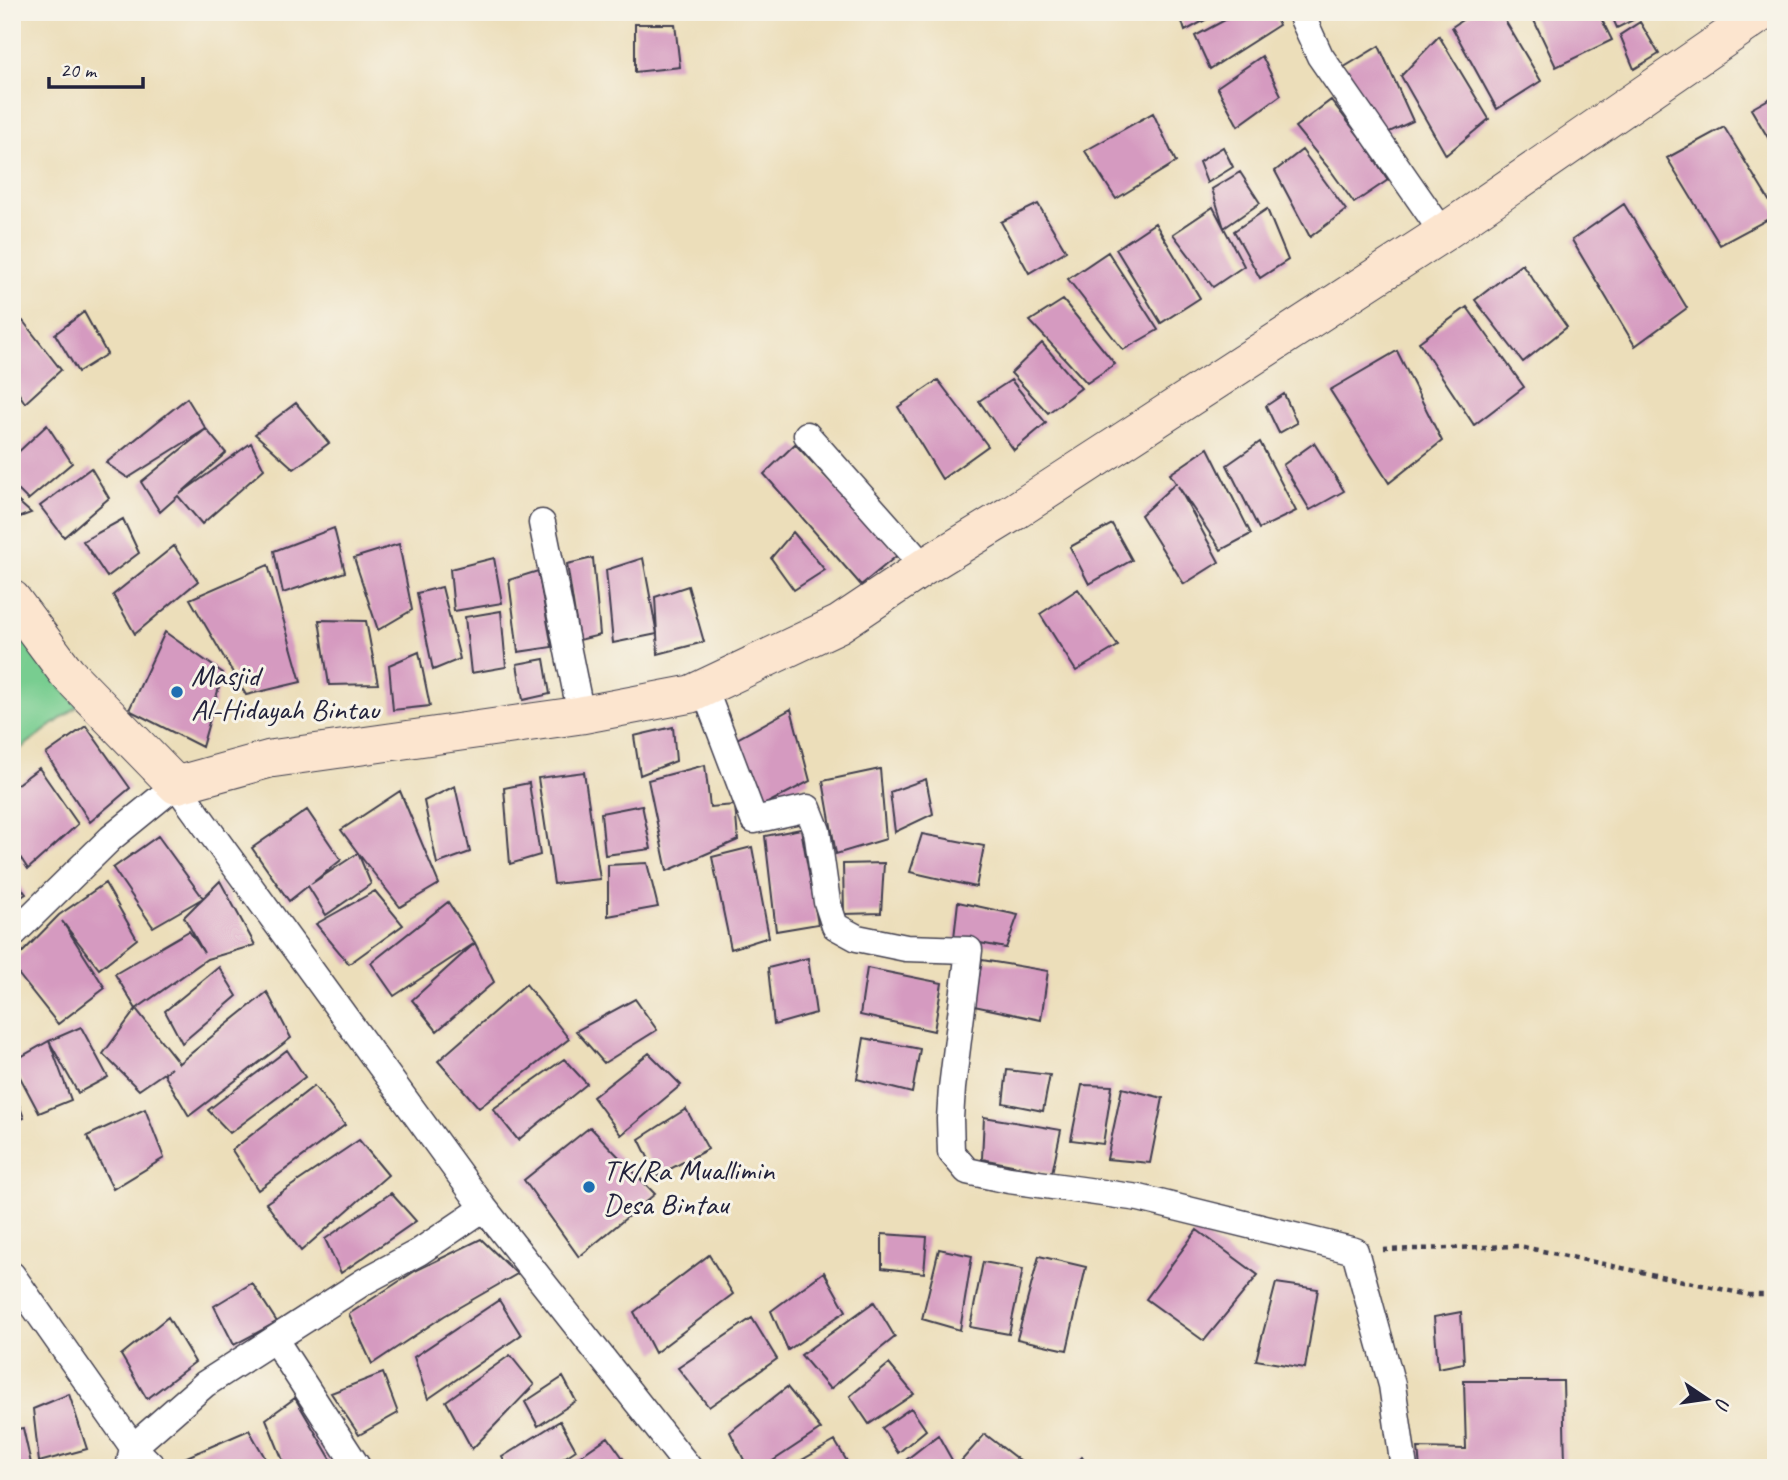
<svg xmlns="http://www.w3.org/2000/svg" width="1788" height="1480" font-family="Caveat,sans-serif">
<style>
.green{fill:#78cd90;stroke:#4d7866;stroke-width:2}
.building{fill:#d59ac0}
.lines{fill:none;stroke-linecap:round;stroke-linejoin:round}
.street-casing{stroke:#403e4e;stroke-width:29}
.secondary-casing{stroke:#403e4e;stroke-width:39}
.path{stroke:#403e4e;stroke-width:4.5;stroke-dasharray:5 5;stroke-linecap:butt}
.street{stroke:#fff;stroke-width:26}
.secondary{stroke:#fce5cf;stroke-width:37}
.poi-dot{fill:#1f6fb2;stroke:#f7f3e8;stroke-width:2.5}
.labels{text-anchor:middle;stroke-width:6;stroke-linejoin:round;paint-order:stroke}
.poi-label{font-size:30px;fill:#22223b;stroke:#f7f3e8;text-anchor:start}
</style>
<rect width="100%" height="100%" fill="#f7f3e8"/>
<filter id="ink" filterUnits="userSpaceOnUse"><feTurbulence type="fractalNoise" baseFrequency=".0143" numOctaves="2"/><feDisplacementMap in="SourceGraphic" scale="14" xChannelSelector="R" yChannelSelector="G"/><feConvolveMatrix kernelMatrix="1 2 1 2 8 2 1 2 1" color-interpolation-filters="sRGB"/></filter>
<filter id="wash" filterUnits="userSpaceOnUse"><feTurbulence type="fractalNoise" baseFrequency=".00686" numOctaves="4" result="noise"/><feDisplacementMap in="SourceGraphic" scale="28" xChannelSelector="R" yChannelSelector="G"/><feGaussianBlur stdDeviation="1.57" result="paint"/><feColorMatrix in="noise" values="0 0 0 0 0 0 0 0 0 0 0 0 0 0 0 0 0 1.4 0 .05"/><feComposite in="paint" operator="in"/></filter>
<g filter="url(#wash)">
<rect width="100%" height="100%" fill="#ecdeba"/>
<path class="green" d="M12,616L78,706L12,755Z"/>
<g id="blocks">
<path class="building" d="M1179,12H1220L1185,31Z
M1240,12H1272L1279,25L1210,69L1195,36Z
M1340,12H1357V13L1341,18Z
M1474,12H1500L1541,81L1497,109L1452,27Z
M1530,12H1598L1612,40L1556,67Z
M1610,12H1649L1617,28Z
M1640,22L1659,54L1634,69L1620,35Z
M635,24H675L680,67L635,72Z
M1439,36L1489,119L1446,155L1401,76Z
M1379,46L1413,121L1385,134L1341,69Z
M1262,56L1281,95L1238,126L1217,87Z
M1776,95V151L1751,109Z
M1331,100L1365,144L1388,180L1354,203L1331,171L1295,127Z
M1153,113L1176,162L1116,199L1085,151Z
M1724,127L1776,212V215L1720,245L1667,158Z
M1223,147L1233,167L1207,183L1199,162Z
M1302,150L1346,210L1310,237L1275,171Z
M1240,172L1260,203L1224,228L1244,266L1213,287L1173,234L1213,207L1224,228L1212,189Z
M1038,204L1066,251L1029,273L1001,222Z
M1624,204L1687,308L1635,346L1572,240Z
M1267,209L1288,260L1260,278L1234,231Z
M1155,223L1200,298L1161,323L1116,249Z
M1108,252L1158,330L1123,350L1068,279Z
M1522,264L1567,327L1523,362L1475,300Z
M1063,300L1115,364L1087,383L1030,321Z
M1467,307L1524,387L1474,425L1419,342Z
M84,312L107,354L78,372L55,334Z
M23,321L61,370L25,403L12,383V327Z
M1042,343L1081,388L1048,413L1011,373Z
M1397,351L1442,441L1389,483L1330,390Z
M938,380L988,446L942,479L898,407Z
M1011,380L1046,423L1014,450L979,401Z
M1284,394L1297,423L1279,433L1266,406Z
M187,398L206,429L226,453L180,494L251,443L264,469L202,524L178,496L160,512L141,482L206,429L128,478L106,463Z
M296,403L329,443L294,469L255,434Z
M47,425L72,463L28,500L12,484V458Z
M1260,442L1296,511L1259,529L1227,465Z
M1314,443L1344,491L1310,510L1283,465Z
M795,444L899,554L861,585L764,474Z
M1208,448L1251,534L1221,550L1178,486L1219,562L1184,584L1141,515L1176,483L1170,474Z
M91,468L109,498L64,537L40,506Z
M12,496L31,513L12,520Z
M123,519L139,553L107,577L83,541Z
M1112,524L1132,560L1089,584L1070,547Z
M334,528L345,572L283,593L274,551Z
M793,532L825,570L794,590L771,558Z
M399,544L412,610L378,630L354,558Z
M174,546L198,581L135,634L113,595Z
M494,558L502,603L454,611L450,569Z
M593,558L600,635L579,640L567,564Z
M643,558L657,634L655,597L688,586L704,642L658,654L657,634L613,643L606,570Z
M268,565L301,682L246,695L190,599Z
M538,571L552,647L518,652L509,580Z
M442,587L460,659L433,670L417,593Z
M1078,589L1118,646L1076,671L1040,614Z
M501,611L506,667L471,673L465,617Z
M319,620L366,621L378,684L329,685Z
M165,632L223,673L202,747L129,710Z
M419,652L430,706L393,710L389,665Z
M544,659L550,694L523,700L517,664Z
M791,709L810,781L758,808L737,739Z
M86,726L130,788L90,822L46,754Z
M673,727L676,761L640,775L634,736Z
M705,765L710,807L735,805L738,840L667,871L648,780Z
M39,768L78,824L28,869L12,845V788Z
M880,769L886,839L836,854L823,781Z
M584,772L600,879L554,884L538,778Z
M926,779L933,814L895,832L890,792Z
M529,783L540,855L510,864L504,788Z
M455,786L470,852L437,864L424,801Z
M400,791L439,884L400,907L358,853L371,884L326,915L308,886L289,901L252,848L307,810L341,860L311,884L358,853L341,830Z
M642,805L651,849L605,855L601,813Z
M801,829L818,924L776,931L765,836Z
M922,834L984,846L976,887L910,872Z
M158,836L203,898L153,927L113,868Z
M752,847L769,937L731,949L712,857Z
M647,863L658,907L608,916V865Z
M884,863L881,913L844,914L843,864Z
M12,875L26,894L12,903Z
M220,881L255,945L207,959L136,1009L115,974L189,931L204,953L184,917Z
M105,883L137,939L99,969L62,921L105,988L58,1024L12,966V963L59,915Z
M375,891L403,925L349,964L316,924Z
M448,902L475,943L394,996L371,963Z
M958,902L1018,915L1006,948L954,938Z
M475,943L494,982L437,1031L412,1000Z
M808,958L816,1013L774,1025L768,968Z
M982,960L1048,971L1041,1020L974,1006Z
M219,967L237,996L182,1043L165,1011Z
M867,968L942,983L934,1031L860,1015Z
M526,984L569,1039L479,1108L438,1061Z
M267,992L291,1038L189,1116L164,1074L171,1068L139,1090L103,1054L136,1009L179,1063Z
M635,999L657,1030L604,1063L576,1031Z
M81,1027L108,1077L78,1093L49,1041L71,1100L39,1113L12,1062L49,1041Z
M864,1038L920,1049L912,1093L857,1079Z
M287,1050L305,1077L230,1133L208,1110Z
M649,1053L681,1085L621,1135L593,1097Z
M564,1059L587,1084L518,1140L493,1109Z
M1007,1070L1050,1075L1043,1111L1003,1103Z
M1082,1085L1112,1086L1103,1144L1071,1140Z
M12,1086L24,1118L12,1123Z
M314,1086L345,1125L258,1190L232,1150Z
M1122,1088L1163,1098L1150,1163L1107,1159Z
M145,1109L164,1158L113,1189L87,1136Z
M686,1109L708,1149L657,1176L639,1139Z
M984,1117L1061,1130L1052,1173L982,1159Z
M590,1127L655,1194L579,1257L524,1180Z
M359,1140L388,1175L301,1251L266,1203Z
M391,1193L416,1221L341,1273L325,1239Z
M1197,1230L1258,1275L1204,1341L1146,1299Z
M882,1234L927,1237L924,1273L882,1268Z
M481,1239L517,1274L444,1316L372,1364L349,1314L415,1271Z
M939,1249L972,1256L960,1330L922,1319Z
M709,1255L733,1294L655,1353L634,1312Z
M1039,1256L1086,1267L1067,1350L1017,1339Z
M983,1262L1023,1269L1009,1334L970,1327Z
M824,1272L846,1311L788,1350L771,1311Z
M252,1283L277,1322L234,1345L214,1306Z
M1276,1283L1318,1289L1305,1368L1256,1360Z
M499,1300L521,1335L428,1399L414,1357Z
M874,1302L895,1337L830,1389L801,1355Z
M1461,1312L1464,1363L1438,1368L1434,1317Z
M168,1317L195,1362L147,1399L121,1355Z
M752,1318L777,1359L709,1407L678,1368Z
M510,1355L534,1385L472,1449L446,1401Z
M889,1364L914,1394L869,1424L850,1396Z
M383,1373L398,1413L359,1435L331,1393Z
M563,1377L576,1401L538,1426L525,1402Z
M1464,1381H1563L1565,1464L1513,1468H1420L1418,1448L1466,1449Z
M787,1387L821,1429L762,1468H748L730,1432Z
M69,1394L87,1449L39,1462L33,1409Z
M295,1398L335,1466L332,1468H286L266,1419Z
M911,1408L926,1430L898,1453L882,1428Z
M560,1421L576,1450L549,1468H508L502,1457Z
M23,1428L32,1468H12V1430Z
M249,1430L271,1468H177L173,1463Z
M985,1434L1029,1468H955Z
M938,1435L952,1460L942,1468H912L906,1460Z
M608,1437L630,1468H563Z
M835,1441L851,1468H788Z
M1082,1457L1088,1468H1072Z"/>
</g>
</g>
<g filter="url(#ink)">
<use href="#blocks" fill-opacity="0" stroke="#403e4e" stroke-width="2"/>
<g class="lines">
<g class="street-casing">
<path id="street" d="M1300,12L1320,56L1443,233
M807,435L924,567
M542,523L581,715
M704,688L754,820L808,808L817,831L827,902L835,926L857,938L906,948L969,950L952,1088L950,1119L951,1152L967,1171L1009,1180L1139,1198L1355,1251L1392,1385L1404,1468
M12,935L111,838L176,785L484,1208L689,1468
M12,1275L133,1447L154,1468
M275,1340L358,1468
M129,1468L133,1447L205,1384L365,1281L419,1252L484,1208"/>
</g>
<g class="secondary-casing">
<path id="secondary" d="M12,599L67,673L176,785L270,759L581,715L691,694L839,624L924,567L1014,512L1443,233L1763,12"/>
</g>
<path class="path" d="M1383,1250L1519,1246L1749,1295H1776"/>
<use href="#street" class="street"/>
<use href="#secondary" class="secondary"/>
</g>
</g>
<g class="poi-dot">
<circle cx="177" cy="692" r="7"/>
<circle cx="589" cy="1187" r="7"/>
</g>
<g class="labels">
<g class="poi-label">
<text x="191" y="685">Masjid<tspan x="191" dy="34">Al-Hidayah Bintau</tspan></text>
<text x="603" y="1180">TK/Ra Muallimin<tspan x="603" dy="34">Desa Bintau</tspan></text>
</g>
</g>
<rect width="1788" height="1480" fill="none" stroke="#f7f3e8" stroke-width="42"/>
<g transform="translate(1707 1399) rotate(103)" stroke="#f7f3e8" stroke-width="5" paint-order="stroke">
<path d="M0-5L12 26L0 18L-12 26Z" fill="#22223b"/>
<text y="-10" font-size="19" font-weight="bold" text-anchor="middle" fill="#22223b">U</text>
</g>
<path d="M49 77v10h94v-10" fill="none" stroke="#22223b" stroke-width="3.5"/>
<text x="60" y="77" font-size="21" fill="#22223b" stroke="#f7f3e8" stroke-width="5" paint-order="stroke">20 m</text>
</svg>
